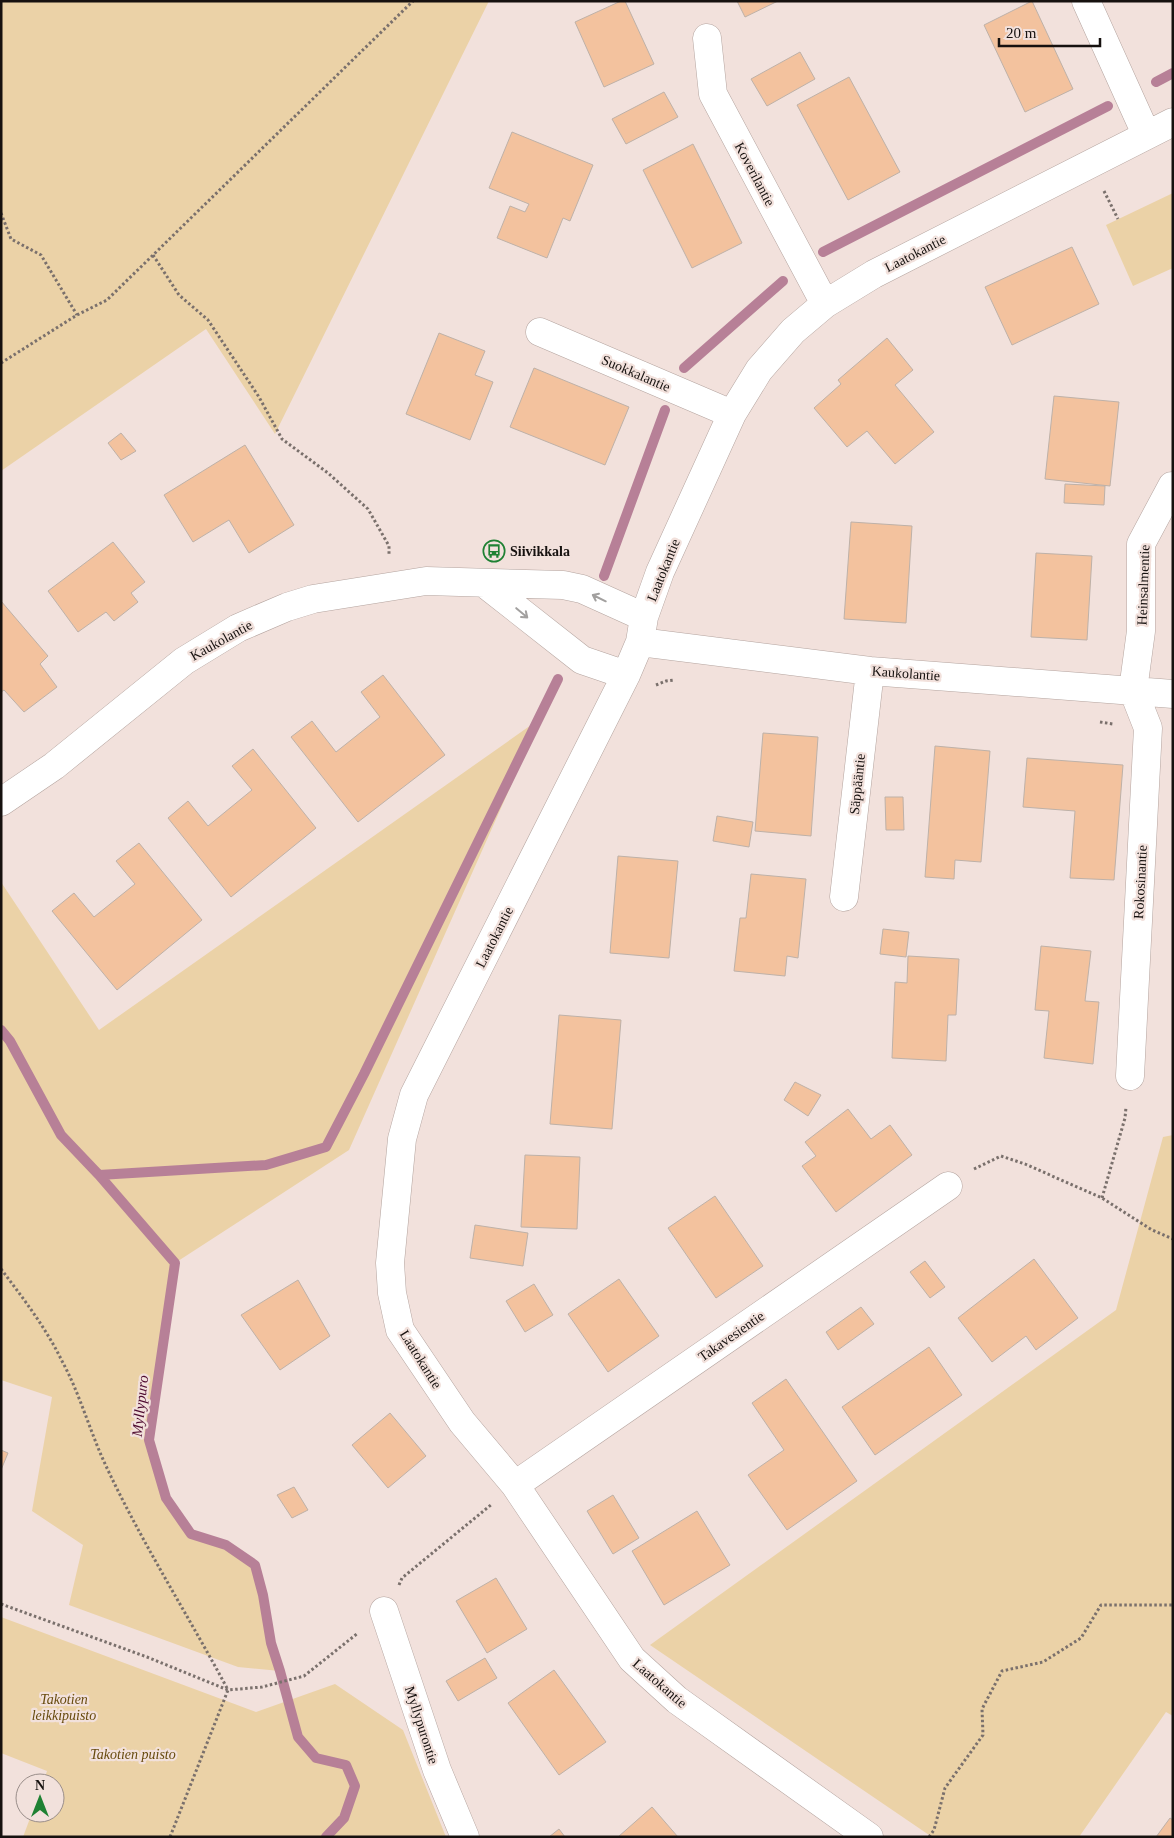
<svg xmlns="http://www.w3.org/2000/svg" width="1174" height="1838" font-family="'Times New Roman',serif">
<style>
.green{fill:#ebd2a7}
.lines{fill:none;stroke-linecap:round;stroke-linejoin:round}
.stream{stroke:#b78097;stroke-width:10}
.building{fill:#f3c29e;stroke:#beb1a8}
.street-casing{stroke:#b4a49f;stroke-width:29}
.path{stroke:#7a706c;stroke-width:3;stroke-dasharray:2.5 2.5;stroke-linecap:butt}
.street{stroke:#fff;stroke-width:28}
.oneway{stroke:#a2a09f}
.labels{text-anchor:middle;stroke-width:4.5;stroke-linejoin:round;paint-order:stroke}
.street-label{font-size:14px;fill:#16110f;stroke:#f2e1dc}
.poi-label{font-size:14px;font-weight:bold;fill:#16110f;stroke:#f2e1dc;text-anchor:start}
.park-label{font-size:14px;font-style:italic;fill:#674a0d;stroke:#f2e1dc}
.water-label{font-size:15px;font-style:italic;fill:#4f0c31;stroke:#f2e1dc}
</style>
<rect width="100%" height="100%" fill="#f2e1dc"/>
<path class="green" d="M1,1H489L275,434L206,329L1,471Z
M1173,193V268L1133,286L1106,225Z
M541,718L349,1150L175,1263L150,1440L166,1498L191,1534L226,1545L255,1565L263,1595L271,1643L280,1671L238,1667L69,1605L83,1545L32,1511L52,1397L1,1380V882L99,1030Z
M1173,1135V1716L1166,1712L1079,1837H932L650,1645L1116,1310L1163,1137Z
M1,1617L256,1712L335,1684L403,1730L446,1837H23L32,1813H55V1783H43L47,1771L1,1753Z"/>
<g class="lines">
<path class="stream" d="M1156,82L1173,73
M823,252L1108,106
M684,368L783,281
M604,576L665,410
M1,1030L10,1041L61,1135L99,1175L175,1263L149,1440L166,1498L191,1534L226,1545L255,1565L263,1595L271,1643L280,1671L298,1737L316,1758L346,1765L355,1786L344,1818L326,1837
M99,1175L266,1165L326,1147L364,1074L558,679"/>
</g>
<path class="building" d="M621,1H625L654,64L604,87L575,22Z
M737,1H778L745,17Z
M1032,1L1073,89L1025,112L984,25Z
M800,52L815,79L767,106L751,79Z
M849,77L900,172L848,200L797,105Z
M664,92L678,117L626,144L612,119Z
M512,132L593,165L570,221L563,218L547,258L497,238L510,206L525,212L529,204L489,188Z
M693,144L742,243L692,268L643,170Z
M1072,247L1099,304L1012,345L985,287Z
M439,333L485,351L475,375L493,382L470,440L406,414Z
M887,338L913,370L895,385L934,432L895,464L867,431L847,447L814,408L841,384L838,380Z
M534,368L629,407L605,465L510,427Z
M1054,396L1119,402L1110,486L1045,479Z
M121,433L136,451L121,460L108,443Z
M245,445L294,525L249,553L229,520L193,542L164,495Z
M1065,484L1105,486L1104,505L1064,503Z
M851,522L912,526L906,623L844,619Z
M113,542L145,582L131,593L138,602L114,621L106,612L78,632L48,591Z
M1036,553L1092,556L1087,640L1031,637Z
M1,601L48,656L40,664L57,687L24,712L4,690L1,692Z
M383,675L445,755L358,822L291,737L312,721L336,752L380,717L361,692Z
M763,733L818,737L811,836L755,831Z
M935,746L990,751L981,862L955,860L954,879L925,877Z
M253,749L316,828L231,897L168,818L188,801L208,826L252,790L232,766Z
M1027,758L1123,765L1114,880L1070,878L1075,811L1023,807Z
M885,797H903L904,830H886Z
M717,816L753,822L749,847L713,841Z
M139,843L202,920L117,990L52,911L74,893L94,917L135,884L116,861Z
M618,856L678,861L669,958L610,953Z
M751,874L806,879L798,958L787,956L785,976L734,971L740,918H746Z
M883,929L909,932L906,957L880,954Z
M1041,946L1091,951L1085,1001L1099,1002L1093,1064L1044,1058L1049,1011L1035,1010Z
M908,956L959,959L956,1015H948L946,1061L892,1058L895,982L907,983Z
M559,1015L621,1020L612,1129L550,1124Z
M795,1082L821,1095L808,1116L784,1100Z
M848,1109L871,1139L890,1125L912,1155L836,1212L802,1166L816,1156L805,1142Z
M525,1155L580,1157L577,1229L521,1227Z
M715,1196L763,1266L716,1298L668,1228Z
M475,1225L528,1233L523,1266L470,1258Z
M1034,1259L1078,1318L1036,1350L1026,1336L992,1362L958,1318Z
M925,1261L945,1287L930,1298L910,1272Z
M619,1279L659,1336L608,1372L568,1314Z
M298,1280L330,1336L280,1370L241,1315Z
M534,1284L553,1315L525,1332L506,1301Z
M861,1307L874,1324L838,1350L826,1332Z
M929,1347L962,1395L875,1455L842,1407Z
M786,1379L857,1481L787,1530L748,1475L784,1450L752,1403Z
M390,1413L426,1456L388,1488L352,1445Z
M1,1450L8,1453L1,1470Z
M294,1487L308,1510L292,1518L277,1495Z
M613,1495L639,1538L613,1554L587,1511Z
M697,1511L730,1565L664,1605L632,1551Z
M496,1578L527,1629L487,1653L456,1601Z
M485,1658L497,1678L458,1701L446,1681Z
M554,1670L606,1742L559,1775L508,1703Z
M652,1807L678,1837H618Z
M1170,1818L1173,1820V1837H1156Z
M559,1829L565,1837H549Z"/>
<g class="lines">
<g class="street-casing">
<path id="street" d="M1086,1L1146,134
M707,38L713,94L825,304
M540,332L732,414
M484,583L582,660L626,675
M640,642L870,671L1173,694
M1,802L54,766L184,661L238,628L287,607L313,599L426,581L563,585L582,589L644,617
M844,897L870,671
M1130,1076L1148,728L1133,690L1141,631V544L1172,486
M515,1485L948,1186
M384,1611L437,1770L465,1837
M869,1837L677,1700L632,1659L515,1485L462,1422L400,1330L392,1293L390,1263L402,1139L414,1095L626,675L640,642L644,617L660,572L732,414L759,370L793,331L825,304L874,274L1173,122"/>
</g>
<path class="path" d="M1104,191L1118,219
M1,213L11,239L41,255L77,315
M153,255L179,295L208,320L259,397L282,439L328,473L368,509L389,546V555
M1,363L77,315L107,300L413,1
M656,685L666,681L674,680
M1100,722L1113,724
M974,1169L1001,1156L1025,1164L1102,1198L1152,1230L1173,1239
M1102,1198L1125,1118L1126,1107
M1,1269C23,1298 46,1328 62,1361C80,1394 90,1432 106,1466C142,1543 188,1615 228,1690L170,1837
M399,1585L402,1578L492,1504
M1,1604L147,1657L228,1690L262,1687L304,1676L358,1633
M929,1837L934,1830L945,1788L983,1735L982,1709L1002,1671L1043,1662L1081,1638L1101,1605H1173"/>
<use href="#street" class="street"/>
</g>
<defs><path id="oneway-shaft" d="M-6 0H5M1.5-3L5.5 0L1.5 3" fill="none" stroke-width="1.6" stroke-linecap="round" stroke-linejoin="round" transform="scale(1.25)"/></defs>
<g class="oneway">
<use href="#oneway-shaft" transform="translate(599 598) rotate(-154)"/>
<use href="#oneway-shaft" transform="translate(522 613) rotate(40)"/>
</g>
<defs>
<g id="bus-ring" transform="scale(1.125)"><circle r="9.5" fill="#f2e1dc" stroke="#1f8133" stroke-width="1.5"/><path d="M-5-6H5V4H4V6H2V4H-2V6H-4V4H-5ZM-3.5-4V0h7V-4ZM-3.5 1.2v1.5H-2V1.2ZM2 1.2v1.5H3.5V1.2Z" fill="#1f8133"/></g>
</defs>
<g fill-rule="evenodd">
<use href="#bus-ring" x="494" y="551"/>
</g>
<g class="labels">
<g class="street-label">
<text transform="translate(755 174) rotate(62)" y="5">Koverilantie</text>
<text transform="translate(915 253) rotate(-27)" y="5">Laatokantie</text>
<text transform="translate(636 373) rotate(23)" y="5">Suokkalantie</text>
<text transform="translate(663 570) rotate(-68)" y="5">Laatokantie</text>
<text transform="translate(1143 585) rotate(-88)" y="5">Heinsalmentie</text>
<text transform="translate(221 640) rotate(-29)" y="5">Kaukolantie</text>
<text transform="translate(906 673) rotate(4)" y="5">Kaukolantie</text>
<text transform="translate(857 784) rotate(-84)" y="5">Säppääntie</text>
<text transform="translate(1140 882) rotate(-87)" y="5">Rokosinantie</text>
<text transform="translate(494 937) rotate(-63)" y="5">Laatokantie</text>
<text transform="translate(731 1336) rotate(-35)" y="5">Takavesientie</text>
<text transform="translate(421 1359) rotate(58)" y="5">Laatokantie</text>
<text transform="translate(660 1683) rotate(41)" y="5">Laatokantie</text>
<text transform="translate(422 1725) rotate(72)" y="5">Myllypurontie</text>
</g>
<g class="poi-label">
<text x="510" y="556">Siivikkala</text>
</g>
<g class="park-label">
<text x="64" y="1704">Takotien<tspan x="64" dy="16">leikkipuisto</tspan></text>
<text x="133" y="1759">Takotien puisto</text>
</g>
<g class="water-label">
<text transform="translate(140 1406) rotate(-84)" y="5">Myllypuro</text>
</g>
</g>
<rect width="1174" height="1838" fill="none" stroke="#16110f" stroke-width="5"/>
<g transform="translate(40 1798)"><circle r="24" fill="#f2e1dc" stroke="#9a8e8a"/>
<path d="M0-4L9 19L0 12L-9 19Z" fill="#1f8133"/>
<text y="-8" font-size="14" font-weight="bold" text-anchor="middle" fill="#16110f">N</text>
</g>
<path d="M999 38v8h101v-8" fill="none" stroke="#16110f" stroke-width="2.5"/>
<text x="1006" y="38" font-size="15" fill="#16110f" stroke="#f2e1dc" stroke-width="4" paint-order="stroke">20 m</text>
</svg>
